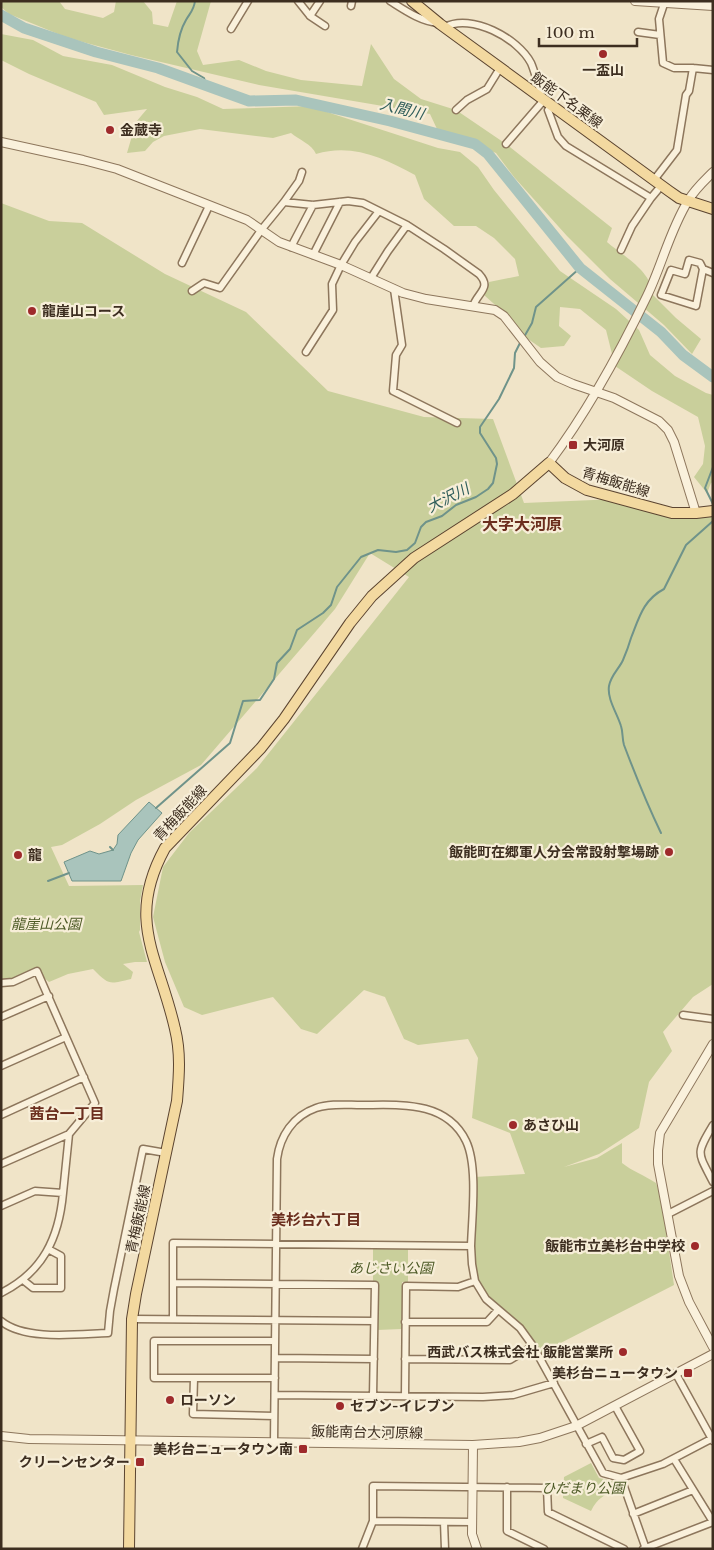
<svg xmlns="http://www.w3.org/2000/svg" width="714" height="1550" font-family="'Libre Baskerville','Noto Sans JP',serif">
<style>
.green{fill:#c9cf9b}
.water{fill:#a9c4bc;stroke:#6f938a}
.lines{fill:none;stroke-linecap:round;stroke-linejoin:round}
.stream{stroke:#6f938a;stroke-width:2}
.river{stroke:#a9c4bc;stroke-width:11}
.minor-casing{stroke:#8d765c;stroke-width:9}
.tertiary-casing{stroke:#8d765c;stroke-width:10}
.primary-casing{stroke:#5b4430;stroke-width:12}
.minor{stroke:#faf1dc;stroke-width:6}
.tertiary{stroke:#faf1dc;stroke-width:8}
.primary{stroke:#f3d9a0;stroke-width:10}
.poi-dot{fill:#9e2a2b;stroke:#f7eed8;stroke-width:2}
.labels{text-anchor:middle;stroke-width:4.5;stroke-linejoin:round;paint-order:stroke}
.poi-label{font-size:14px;font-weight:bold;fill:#3d2e20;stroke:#f7eed8;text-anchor:start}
.street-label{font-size:14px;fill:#3d2e20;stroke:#f7eed8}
.park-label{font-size:14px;font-style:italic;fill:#4d5a26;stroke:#f7eed8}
.water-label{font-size:15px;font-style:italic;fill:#2f5d5a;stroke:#f7eed8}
.neighbourhood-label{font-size:15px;font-weight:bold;fill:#6b2e1e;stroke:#f7eed8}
.quarter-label{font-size:16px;font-weight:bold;fill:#6b2e1e;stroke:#f7eed8}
</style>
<rect width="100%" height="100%" fill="#f0e4c8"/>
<path class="green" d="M1,1H59L65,9L103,18L114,12L116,1H143L152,12L153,24L168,27L177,1H211L197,51L203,65L239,60L266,71L301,80L362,86L371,44L394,79L421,99L456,110L506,144L612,228L607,242C623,256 652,271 653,295L676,318L701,339L692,354L664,325L610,279L567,236L514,177L496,153L437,129L430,114L259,85L131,55L68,38L9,14L1,7Z
M1,34L33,40L63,56L112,65L165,87L197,97L223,109L312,106L333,114L438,148L460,152L478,167L494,190L560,271L616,309L639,330L650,355L675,376L706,393L713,395V482L711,483L707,493L694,477L703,464L705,446L698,417L652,391L615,366L606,330L580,309L560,307L559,326L571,336L564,346L541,348L528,339L503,312L484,295L489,282L519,276L515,259L494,238L476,226H454L424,199L415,175C384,158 352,143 316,154C312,144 299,140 291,133L273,138L200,129L164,136L153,142L145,151L127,153L136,122L147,109L104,115L96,102L29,74L1,60Z
M1,203L49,221L82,223L165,274L246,312L328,391L424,417L493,419L524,503L617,499L674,518L713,517V984L693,997L663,1032L672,1051L649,1082L639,1128L599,1154L564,1167L597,1158L622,1143V1163C632,1171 644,1175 656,1183L661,1198L674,1285L541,1353L527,1332L490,1299L479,1282L473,1252L474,1177L525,1174L510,1133L472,1118L478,1058L468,1039L418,1045L404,1039L385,997L364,990L317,1034L301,1029L273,997L202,1015L184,1007L165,962L153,917L163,867L189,833L257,768L409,577L370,553L335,609L201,765L136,800L100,824L62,845L51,847L69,886L143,885L140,901V930L139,932L147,962H135L123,964L133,972L131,979C109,984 110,986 93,969L68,974L49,982L43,977L38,968L10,980H1Z
M373,1247H408V1282H402V1329L377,1330V1282H373Z
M591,1463L599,1478L616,1482L618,1488C606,1494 597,1498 591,1511L563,1498L564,1477Z"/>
<path class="water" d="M149,802L162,813L138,840L131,853L121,881H72L64,862L90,851L99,854L113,850L117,844L118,835Z"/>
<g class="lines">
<path class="stream" d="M195,1C194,10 190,13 186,20C180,30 178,40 177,52L192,71L204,78L206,85
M524,337L532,323L536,307L580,268
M713,467L705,488L713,504
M156,808L230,743L243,701L260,700L274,679L277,663L290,649L297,630L323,613L331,605L337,587L361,557L378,550L396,552L407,550L415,543L421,527L426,522L442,516L456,505L476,497L488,489L493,483L497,464L496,458L480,433V427L499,399L514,368L515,353L521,341
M661,833C647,804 635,774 624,745C622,738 623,732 621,726C617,713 607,699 609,686C611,675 619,669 623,660C626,653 629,645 631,638C639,618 643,600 664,589L686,545L713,521
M110,847L113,850
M48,881L69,873"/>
<path class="river" d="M1,15L24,28L96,52L158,68L249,101L296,100L390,121L475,144L488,154L580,268L661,332L683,355L713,377"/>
<g class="minor-casing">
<path id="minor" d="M298,1L310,16L325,26
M390,1C406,11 420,21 438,23
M351,6L352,1
M310,16L320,1
M445,27C471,13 518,38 531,63C535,72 537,83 541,92L538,96
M231,29L248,1
M638,32L660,35
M693,68L713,70
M552,105L548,110L558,137L566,146L651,198L661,186
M456,110L467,100L487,89L500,68
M506,144L544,100
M654,180L677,150L686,95L689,91L693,68H674L663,63L659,19L664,4
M284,202L299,181L302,172
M291,247L313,205
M621,250L632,226L651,198
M313,255L340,202
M182,263L209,206
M703,269L696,306L661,295L671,270L685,274L689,260L700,263L703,269L713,273
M371,278L388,251L407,225
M394,289L402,345L396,355L393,391L457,423
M192,291L204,283L220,288L262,229L284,202L313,205L348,201L363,203L407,225L444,249L479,274C492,288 478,292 473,306
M306,352L333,310L332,284L341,265L355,242L379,211
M1,983L13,982L37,971L95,1103L69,1134
M683,1015L713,1019
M1,1017L49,996
M1,1066L66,1037
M1,1115L84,1077
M713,1125C695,1155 698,1152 713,1182
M1,1164L69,1134L63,1193
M1,1206L35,1191L63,1193C59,1238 43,1272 1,1293
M668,1214L713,1191
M23,1280L33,1288H61V1256L48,1249
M173,1283L375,1285L373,1396
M132,1319L374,1321
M173,1319V1243L471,1246L472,1264L475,1281L486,1299L520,1328L533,1346L603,1473L621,1478L663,1464L713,1438
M1,1321C25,1341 78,1334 108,1333L110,1311L114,1289L143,1149L166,1153
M405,1322H487L498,1310
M275,1358L374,1359
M405,1359L510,1360L533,1346
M676,1374L713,1441
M194,1378L193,1414L274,1416
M275,1378H154V1341H275
M275,1395L483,1397L513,1395L554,1383
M405,1396L406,1286L458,1287L475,1281
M274,1443L277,1159C280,1136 293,1116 316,1108C330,1103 347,1105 361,1105C399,1105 446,1100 466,1141C478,1166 472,1217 471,1246
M586,1444L602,1437L613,1458L624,1460L640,1451L615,1406
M674,1459L713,1522
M621,1478L646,1549
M507,1487V1531L544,1549
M633,1514L693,1490
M373,1521L472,1522
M444,1522L445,1549
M362,1549L373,1521V1486L547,1488L548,1512L624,1549
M643,1549L713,1522"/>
</g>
<g class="tertiary-casing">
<path id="tertiary" d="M635,1L713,6
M1,142L83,160L117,169L247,220L279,242L341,265L403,293L426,299L495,310L504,316L540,362L557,377L573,384L614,398L659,421L668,430L674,442L696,513
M549,463C588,411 619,354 647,296C662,265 670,230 688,201C694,190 704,181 713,172
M713,1044L660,1133L658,1150V1164L679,1276L689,1302L713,1347
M1,1436L29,1439L473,1445L519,1442L540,1438L576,1426L713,1354
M473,1445L472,1534L477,1549"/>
</g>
<g class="primary-casing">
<path id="primary" d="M412,1L440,24L669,191L679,198L713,209
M129,1549L132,1319L136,1294L177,1101C179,1076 181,1053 175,1029C159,957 125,921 165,848L261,748L284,719L350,623L372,596L414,558L513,494L549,463L565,478L587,490L672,513H696L713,511"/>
</g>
<use href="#minor" class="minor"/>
<use href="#tertiary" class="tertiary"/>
<use href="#primary" class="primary"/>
</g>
<g class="poi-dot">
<circle cx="603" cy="54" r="5"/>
<circle cx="110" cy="130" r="5"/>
<circle cx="32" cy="311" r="5"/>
<rect x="568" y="440" width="10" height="10" rx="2.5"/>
<circle cx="669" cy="852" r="5"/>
<circle cx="18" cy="855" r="5"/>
<circle cx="513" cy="1125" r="5"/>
<circle cx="695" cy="1246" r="5"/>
<circle cx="623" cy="1352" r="5"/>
<rect x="683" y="1368" width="10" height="10" rx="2.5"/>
<circle cx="170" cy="1400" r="5"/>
<circle cx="340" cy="1406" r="5"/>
<rect x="298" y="1444" width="10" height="10" rx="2.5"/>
<rect x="135" y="1457" width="10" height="10" rx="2.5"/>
</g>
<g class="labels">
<g class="poi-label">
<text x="603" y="75" text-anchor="middle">一盃山</text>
<text x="120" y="135">金蔵寺</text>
<text x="42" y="316">龍崖山コース</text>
<text x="583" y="450">大河原</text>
<text x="659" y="857" text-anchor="end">飯能町在郷軍人分会常設射撃場跡</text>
<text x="28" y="860">龍</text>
<text x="523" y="1130">あさひ山</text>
<text x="685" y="1251" text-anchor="end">飯能市立美杉台中学校</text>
<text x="613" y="1357" text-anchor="end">西武バス株式会社 飯能営業所</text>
<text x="678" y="1378" text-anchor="end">美杉台ニュータウン</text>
<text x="180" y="1405">ローソン</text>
<text x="350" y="1411">セブン-イレブン</text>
<text x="293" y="1454" text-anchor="end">美杉台ニュータウン南</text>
<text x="130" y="1467" text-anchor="end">クリーンセンター</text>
</g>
<g class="street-label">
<text transform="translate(567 100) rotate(36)" y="5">飯能下名栗線</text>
<text transform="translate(616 482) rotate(17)" y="5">青梅飯能線</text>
<text transform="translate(180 813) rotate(-47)" y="5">青梅飯能線</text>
<text transform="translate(138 1219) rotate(-78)" y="5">青梅飯能線</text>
<text transform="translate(367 1432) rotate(1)" y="5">飯能南台大河原線</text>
</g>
<g class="park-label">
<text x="46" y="929">龍崖山公園</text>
<text x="391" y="1273">あじさい公園</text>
<text x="583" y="1493">ひだまり公園</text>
</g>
<g class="water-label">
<text transform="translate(402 109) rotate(14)" y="5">入間川</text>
<text transform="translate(448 498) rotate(-27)" y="5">大沢川</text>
</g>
<g class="neighbourhood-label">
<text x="67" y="1119">茜台一丁目</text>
<text x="316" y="1225">美杉台六丁目</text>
</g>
<g class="quarter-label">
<text x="522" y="530">大字大河原</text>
</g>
</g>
<rect width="714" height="1550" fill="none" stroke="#3d2e20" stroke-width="5"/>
<path d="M539 38v8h98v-8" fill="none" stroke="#3d2e20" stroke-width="2.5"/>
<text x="546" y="38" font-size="15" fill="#3d2e20" stroke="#f7eed8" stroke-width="4" paint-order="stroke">100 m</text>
</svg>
